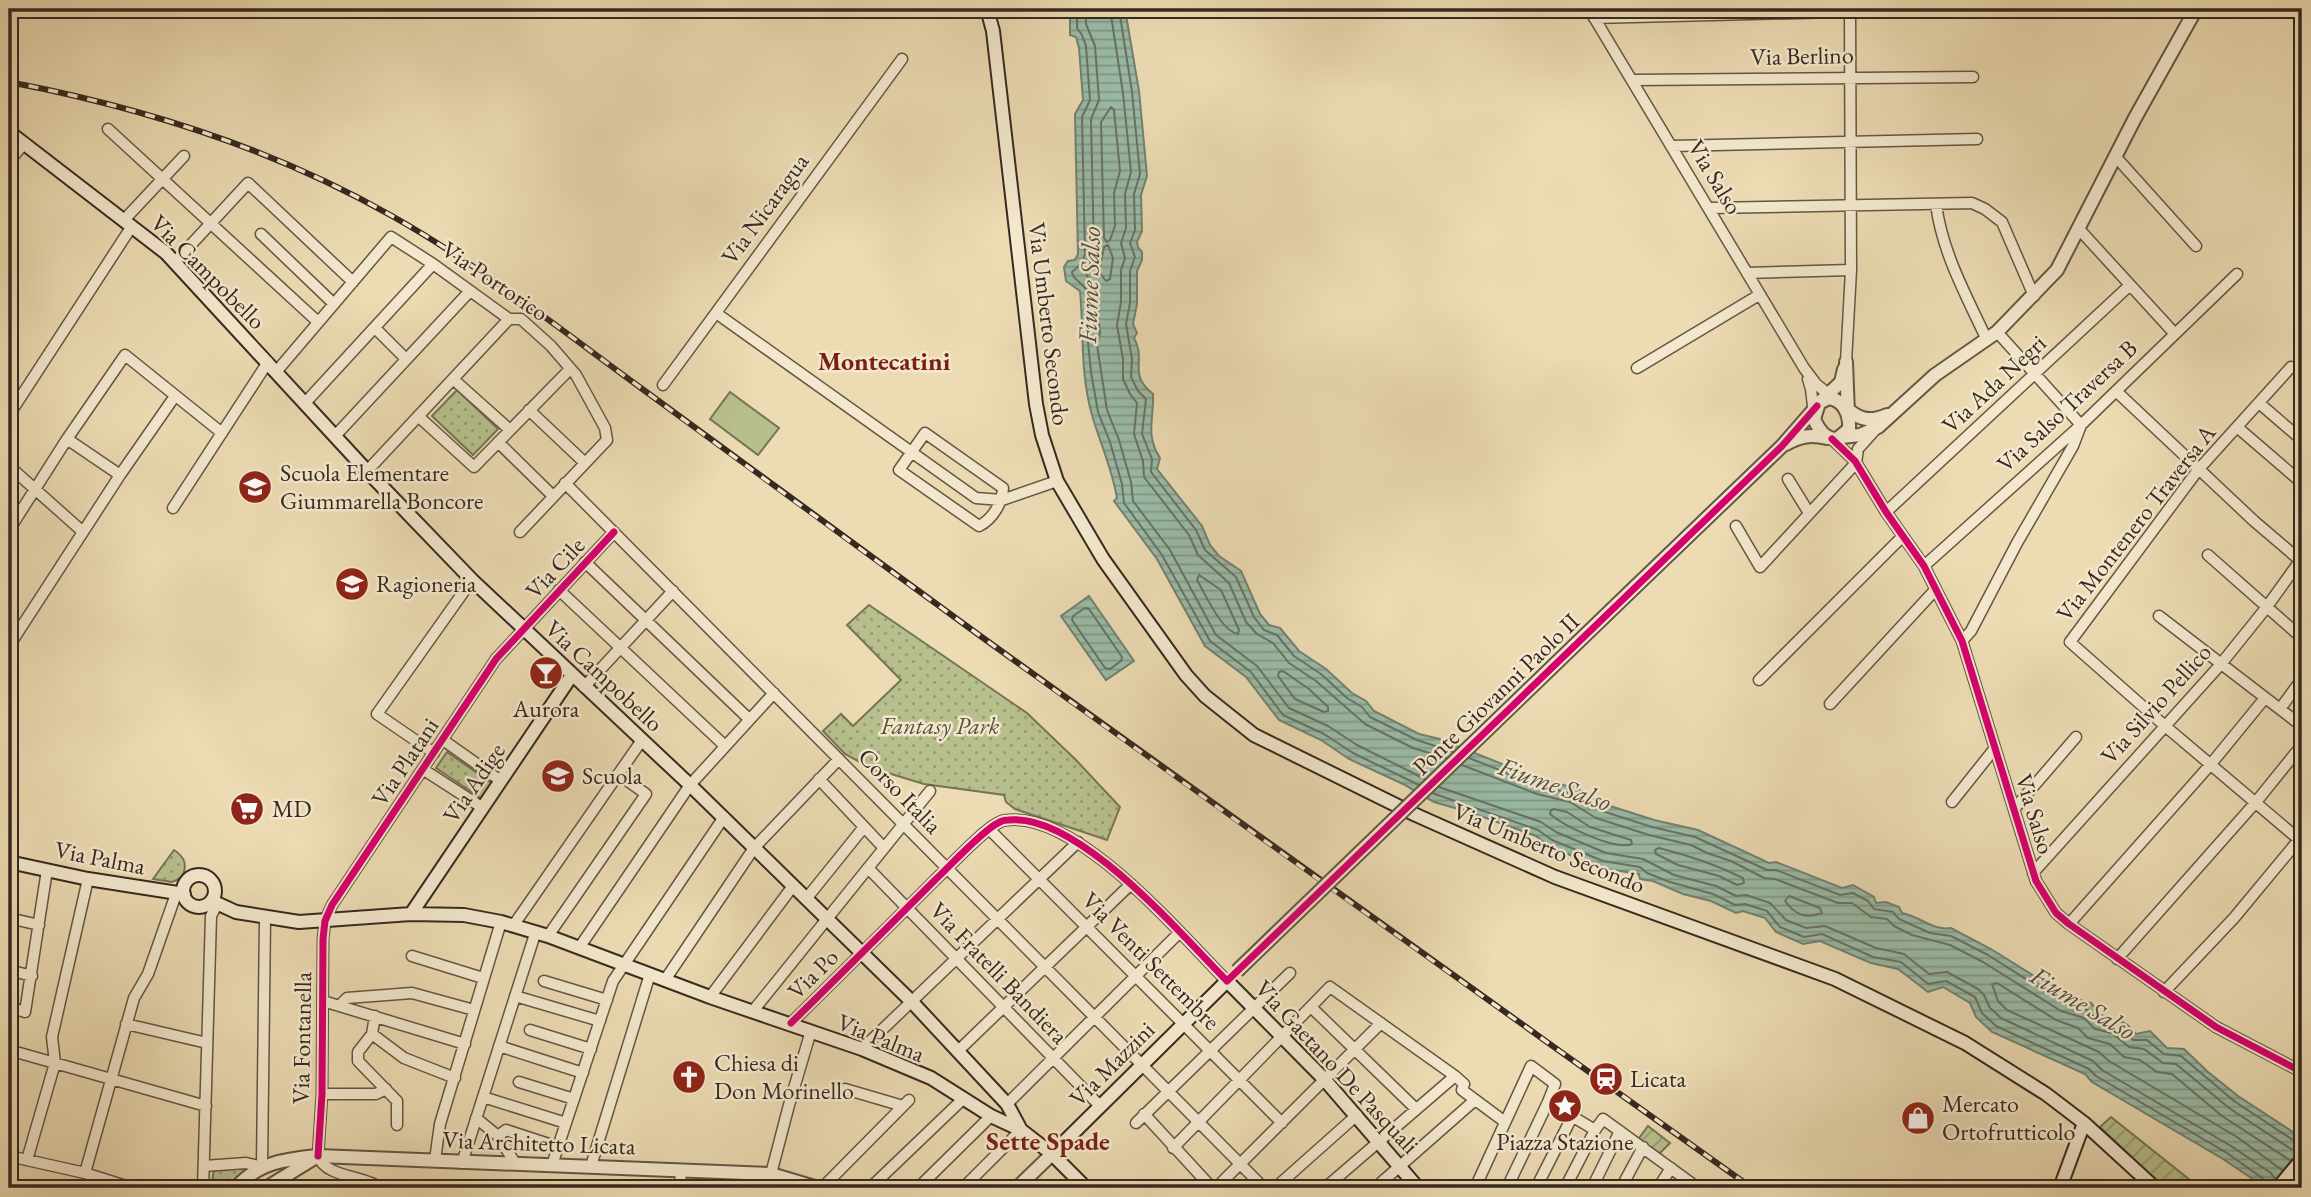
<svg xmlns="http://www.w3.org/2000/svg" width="2311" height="1197" font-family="'EB Garamond',serif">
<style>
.grass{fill:url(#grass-dots);stroke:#767456;stroke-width:2}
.garden{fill:url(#garden-furrows);stroke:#767456;stroke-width:2}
.pitch{fill:#b7c08d;stroke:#767456;stroke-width:2}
.water{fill:url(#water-rules);stroke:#728171;stroke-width:2}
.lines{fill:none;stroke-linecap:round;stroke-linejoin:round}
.shore{stroke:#687264;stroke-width:2}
.minor-casing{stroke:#645644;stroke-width:13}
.tertiary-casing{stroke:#645644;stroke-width:16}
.secondary-casing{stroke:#36291f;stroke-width:16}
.minor{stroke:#f3e8ce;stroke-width:10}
.tertiary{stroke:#f3e8ce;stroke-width:12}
.secondary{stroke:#f3e8ce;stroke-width:12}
.rail-casing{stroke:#36291f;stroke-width:6}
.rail{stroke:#f3e8ce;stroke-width:3.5;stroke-dasharray:10;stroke-linecap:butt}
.tertiary-bridge-casing{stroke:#645644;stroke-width:16;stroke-linecap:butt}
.tertiary-bridge{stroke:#f3e8ce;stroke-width:12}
.cycleway-casing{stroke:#f3e8ce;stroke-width:11}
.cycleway{stroke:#d6006c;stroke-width:7}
.labels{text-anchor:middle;stroke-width:5;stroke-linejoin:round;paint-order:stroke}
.street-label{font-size:24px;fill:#36291f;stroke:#f3e8ce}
.poi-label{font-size:24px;fill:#36291f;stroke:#f3e8ce;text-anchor:start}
.park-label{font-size:24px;font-style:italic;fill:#564f3a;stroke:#f3e8ce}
.water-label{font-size:26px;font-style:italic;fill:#4f4e41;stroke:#f3e8ce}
.neighbourhood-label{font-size:26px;font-weight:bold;fill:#7a1f14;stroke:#f3e8ce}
</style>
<defs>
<pattern id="grass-dots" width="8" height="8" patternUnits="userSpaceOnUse" patternTransform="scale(1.75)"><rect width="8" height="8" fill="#b7c08d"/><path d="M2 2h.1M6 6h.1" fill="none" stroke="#969c73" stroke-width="1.8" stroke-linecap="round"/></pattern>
<pattern id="garden-furrows" width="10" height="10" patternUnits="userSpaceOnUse" patternTransform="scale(1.75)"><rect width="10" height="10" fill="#b7c08d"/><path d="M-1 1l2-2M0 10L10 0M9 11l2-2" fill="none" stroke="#969c73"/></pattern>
<pattern id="water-rules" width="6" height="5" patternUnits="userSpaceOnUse" patternTransform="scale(1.75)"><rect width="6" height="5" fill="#9abca8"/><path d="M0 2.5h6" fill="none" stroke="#7e9988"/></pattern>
</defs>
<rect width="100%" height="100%" fill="#ecdbb3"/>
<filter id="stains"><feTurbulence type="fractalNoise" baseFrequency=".00286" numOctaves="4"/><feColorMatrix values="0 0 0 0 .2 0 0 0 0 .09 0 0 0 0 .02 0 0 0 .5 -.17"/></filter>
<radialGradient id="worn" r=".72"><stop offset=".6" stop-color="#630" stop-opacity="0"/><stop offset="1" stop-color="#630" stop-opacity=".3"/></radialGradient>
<path class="grass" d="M457,390L498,429L473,455L432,416Z
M869,605L1027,713L1076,760L1120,807L1107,840L1015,809L1006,802L1004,795L924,784L888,773H880L845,754L823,731L841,714L853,726L901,680L847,625Z
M447,752L493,784L482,799L436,768Z
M174,850C186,858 187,865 182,878L172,882L153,879Z
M214,1169H245V1173L229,1188H211Z"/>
<path class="garden" d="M2111,1117L2200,1188H2164L2100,1127Z
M1648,1126L1670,1143L1659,1154L1637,1141Z"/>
<path class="pitch" d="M730,392L779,428L758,455L710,419Z"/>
<path class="water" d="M1070,9H1125L1139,91L1147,176L1141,195L1142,231L1137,242L1138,247L1142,252V260L1137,271V304L1133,324L1137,333L1134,338C1147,361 1127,374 1153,394C1154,420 1145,434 1160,458L1157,469L1202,526L1210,545L1219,556L1241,571L1260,614L1269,625L1280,628L1299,651L1326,669L1352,693L1366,701L1374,711L1419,734L1440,739L1542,780L1576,788L1601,803L1654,820L1698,830L1769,863L1776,862L1842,888L1853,885L1874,897L1876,903L1886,902L1899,907L1902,913C1919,916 1933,931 1951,928L1991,949L2055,989H2059L2069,997L2091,1003L2101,1015C2117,1020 2125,1020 2136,1034L2150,1031L2167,1048L2184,1049L2208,1072L2238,1096L2302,1138V1188H2266L2223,1159L2092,1082L2085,1074L1992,1032L1976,1017L1970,1003L1943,987L1928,992L1898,969L1871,963L1820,941L1803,944L1776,932L1765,918L1743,911L1736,913L1711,901L1683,894L1653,881L1640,879L1639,874L1601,868L1548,846L1536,836L1472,813L1434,802L1403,784L1349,759L1321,740L1279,720L1246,677L1205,646L1157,559L1114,501L1117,498C1112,468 1100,443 1092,415C1080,373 1084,333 1080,291L1066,281L1064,267L1068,261L1075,260L1078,254L1075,114L1083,100L1079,48L1076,37L1070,35Z
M1089,596L1134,661L1106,680L1061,616Z"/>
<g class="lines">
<path class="shore" d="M1077,9V28L1082,35L1086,46L1090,100L1082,117L1085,254L1081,264L1072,272L1073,276L1087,290L1091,333L1088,342L1091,372L1098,412L1110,442L1122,484L1124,503L1162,555L1210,641L1251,672L1283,715L1324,734L1353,753L1419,785
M1086,9V24L1095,46L1099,100L1091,119L1094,254L1086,274L1096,290L1100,333L1097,345L1107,410L1119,440L1131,482L1133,501L1170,550L1216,635L1257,666L1289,708L1328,726L1357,745L1425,779
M1110,9L1123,93L1131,172L1125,194L1126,228L1121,243L1125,258L1121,270V302L1117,325L1123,359V379L1130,394L1137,403L1134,434L1143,461L1144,477L1189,535L1198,555L1229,583L1246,622L1257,634L1273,643L1289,663L1316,681L1365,724L1413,748L1446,758
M1119,9L1132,92L1140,174L1134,194L1135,230L1130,243L1135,257L1130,271V303L1126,324L1132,359L1131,377L1138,391L1146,399L1142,434L1152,459L1151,472L1196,530L1205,550L1236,577L1254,617L1264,630L1277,635L1294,656L1321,674L1347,698L1362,707L1370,717L1417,740L1453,752
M1111,107L1114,110L1120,171L1114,193L1115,226L1110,240L1107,242L1104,238L1101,122Z
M1108,245L1113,258L1110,279L1106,281L1099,272L1104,247Z
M1199,575L1221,590L1239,630L1238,634C1221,631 1206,595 1197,580Z
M1085,608L1089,609L1122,657L1121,661L1110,669L1105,668L1072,620L1073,616Z
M1283,671L1309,689L1328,707V711L1324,712L1295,699L1278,676L1279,672Z
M1469,758L1540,786L1574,794L1599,810L1652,827L1695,837L1767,870H1776L1840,895L1853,893L1868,901L1874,909L1893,912L1899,919L1930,933L1951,936L1988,955L2051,995L2059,997L2066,1004L2088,1010L2097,1021L2115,1024L2124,1030L2133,1040H2147L2164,1054L2181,1056L2234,1101L2296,1142L2302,1143
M1462,765L1537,794L1570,802L1596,818L1649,835L1691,845L1707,853L1731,861L1764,878L1775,879L1838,903H1852L1871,917L1887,919L1894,926L1912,935L1950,945L1983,962L2061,1011L2084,1018L2095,1029L2112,1033L2129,1047L2144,1049L2163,1063L2176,1064L2229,1108L2291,1149L2299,1152
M1439,787L1541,822L1556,832L1606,853L1643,859L1674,875L1716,886L1736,896L1746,895L1770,903L1786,920L1806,928L1825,926L1876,948L1904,954L1929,974L1947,972L1978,989L1984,995L1990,1008L2001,1018L2093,1061L2102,1070L2231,1146L2271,1173L2275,1179
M1432,793L1538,830L1552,840L1603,861L1640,867L1647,873L1670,882L1713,894L1735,905L1745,904L1767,911L1780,927L1804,937L1822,934L1873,957L1901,962L1928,984L1946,981L1975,997L1982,1013L1996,1026L2089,1069L2096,1076L2227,1153L2265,1180L2268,1188
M1554,809L1567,812L1590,827L1631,840L1632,844C1615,851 1564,826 1550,814L1551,810Z
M1659,848C1687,855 1717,865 1743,878L1744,883L1737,885L1719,876L1678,865L1656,854L1655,850Z
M1789,896L1820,908L1822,913C1806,919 1795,915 1785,901Z
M2282,1170L2237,1137L2109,1061L2099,1052L2007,1010L1998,1001L1992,984L1997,983L2056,1020L2078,1028L2088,1038L2110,1044L2124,1057L2140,1060L2157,1072L2172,1074L2222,1116L2291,1161"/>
<g class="minor-casing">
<path id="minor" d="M1589,9L1804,368L1816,384L1832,397
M1594,18L1954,9
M1632,80L1973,77
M108,129L318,322
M1672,146L1977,139
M2115,156L2196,246
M9,161L25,143
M1936,204C1942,252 1966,295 1986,338
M1709,208L1972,203L1985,209L2002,222L2034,296
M124,220L184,156
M2078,228L2175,334
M261,234L334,304
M175,262L248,183L353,282
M1747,273L1851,270
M716,313L976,498L1002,500L1057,481
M375,328L406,359
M1846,362L1851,270L1850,9
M2291,367L2198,470L2070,642L2165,726L2302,842
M1637,368L1759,295
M276,372L391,237L433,264L509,319H521L551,346L576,375L605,428L607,440L520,532
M453,379L510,430
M1808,379L1811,389L1814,415
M663,385L902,59
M2116,391L2254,521L2302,562
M305,403L433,264
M2259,403L2302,440
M529,410L585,463
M9,415L132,226
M418,416L474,467L570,369
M2237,427L2302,483
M925,433L1003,488C1002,503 993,519 979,526L899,470Z
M335,436L470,291
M67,439L120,475
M1832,439L1855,461L1886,512L1924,566L1962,641L2036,881L2056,913L2069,924L2216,1027L2302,1072
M498,442L553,496
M9,466L83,532
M367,471L509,319
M1788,479L1809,513
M565,483L1264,1188
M173,508L268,362
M1886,512L2129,286
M1736,526L1760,567L1856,463L1858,449L1876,429
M9,530L67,439L125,355L222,433
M2208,555L2302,638
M585,562L749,719
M1924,566L2081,425L2237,274
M559,590L724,745
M2159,616L2302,726
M1962,641L1971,631L2017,543L2073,446L2081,425L1997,332
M9,646L120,475L175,396
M1759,680L1903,536
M584,687L673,591
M1830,704L1936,589
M2280,709L2302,679
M443,740L501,781
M434,753L377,714L472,580
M424,770L483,808
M819,779L884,848
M1952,802L1995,748
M2014,809L2076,737
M989,829L1282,1123
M868,868L1100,1106
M2033,873L2221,664L2266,608L2302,558
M806,899L864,827
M9,918L39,925
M2069,924L2211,764L2265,698
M513,926L642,740
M2302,929V933
M548,936L646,794L618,774
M579,948L690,785L774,693
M412,956L483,978
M2117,959L2256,802L2302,745
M9,970L32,976
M665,980L754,848L839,759
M544,981L607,1000
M2164,992L2234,918L2302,836
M515,996L600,1021
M710,997L793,886
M323,1001L465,1044
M339,1006L347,998L412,993L474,1010
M9,1007L25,1012L47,870
M1311,1007L1415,1108
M753,1011L930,791
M375,1016L372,1034L404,1058L455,1078
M791,1023C839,976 887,928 935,880C949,867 983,830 998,823C1001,821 1005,820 1008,820C1078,812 1180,934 1227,981
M126,1024L207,1043
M530,1030L591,1049
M372,1034L358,1052V1061L397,1101V1125
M499,1046L583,1073
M862,1049L1078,842
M9,1050L206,1106
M958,1051L1131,884
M519,1082L574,1099
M845,1089L903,1106
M322,1094H376L386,1089
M483,1097L566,1123
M1548,1102L1595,1130
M1007,1104L1179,933
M1144,1114L1212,1188
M476,1118L498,1136L515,1163
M1136,1123L1290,973
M498,1136L506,1130L558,1147
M1173,1148L1330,987L1455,1076L1464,1084L1462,1090L1505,1122
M9,1156L85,1173L132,1188
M27,1160L55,1063L52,1037L88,879
M435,1160L440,1124L501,922
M462,1163L535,934
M552,1165L613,981L724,817
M204,1166L246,1163L262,1167L265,918
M591,1166L650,974
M85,1173L134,998L148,974L176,894
M203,1188L211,916L217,904
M381,1188C363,1175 326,1178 318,1156L322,1094L323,939L325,921L332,905L496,659L614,532
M680,1188L681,1170
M770,1188L771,1174L789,1105L811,1031
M822,1188L909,1100
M870,1188L964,1098
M918,1188L991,1116
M963,1188L1021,1130
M1216,1188L1381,1023
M1275,1188L1357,1115
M1325,1188L1455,1076
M1375,1188L1475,1100
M1475,1188L1531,1066L1555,1084L1548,1102L1507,1188
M1536,1188L1572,1117
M1565,1188L1595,1130L1603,1119L1698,1188
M1592,1188L1620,1131
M1621,1188L1643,1147
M1658,1188L1671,1168"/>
</g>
<g class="tertiary-casing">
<path id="tertiary" d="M1846,362L1848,414
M1829,398C1844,400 1850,415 1849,429L1837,439C1825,439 1819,430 1814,419L1819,403Z
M1821,401L1841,382L1844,369
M1844,406C1858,419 1868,423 1887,415
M1842,437L1860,435L1878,427L1935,375L1997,332L2057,270L2135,118L2196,9
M1786,444C1800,436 1811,434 1827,438
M1635,587L1782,446L1817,406
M236,1188C258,1162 287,1159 318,1156L771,1174L818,1188
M266,1188L313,1159
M1017,1188L1052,1154"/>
</g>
<g class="secondary-casing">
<path id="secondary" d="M987,9L993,31L1036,404L1042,435L1057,481L1103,559L1186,675L1205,696L1254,735L1416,815L1555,877L1835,979L1965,1043L2046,1094L2084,1123L2155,1188
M9,132L166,253L367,471L472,580L690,785L912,1002L1007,1104L1021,1130
M9,862L88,879L184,894
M183 891a16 16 0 1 1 32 0a16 16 0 1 1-32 0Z
M212,901L236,912L299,922L411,914L464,915L501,922L548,936L710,997L862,1049L931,1078L991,1116L1021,1130L1052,1154L1086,1188
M411,914L572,675
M1052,1154L1227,981L1325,1080L1418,1188
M2060,1188L2084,1123
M2278,1188L2302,1159"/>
</g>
<use href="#minor" class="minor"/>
<use href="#tertiary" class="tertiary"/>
<use href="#secondary" class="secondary"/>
<g class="rail-casing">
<path id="rail" d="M9,82C141,107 274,149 392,216C479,265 560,329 641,388C753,471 866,553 979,635C1235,821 1494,1004 1752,1188"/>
</g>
<use href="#rail" class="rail"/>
<g class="tertiary-bridge-casing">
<path id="tertiary-bridge" d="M1237,971L1635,587"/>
</g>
<use href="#tertiary-bridge" class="tertiary-bridge"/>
<g class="cycleway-casing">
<path id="cycleway" d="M1832,439L1855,461L1886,512L1924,566L1962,641L2036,881L2056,913L2069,924L2216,1027L2302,1072
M791,1023C839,976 887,928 935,880C949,867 983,830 998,823C1001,821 1005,820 1008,820C1078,812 1180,934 1227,981L1782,446L1817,406
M318,1156L322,1094L323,939L325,921L332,905L496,659L614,532"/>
</g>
<use href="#cycleway" class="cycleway"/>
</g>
<defs>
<g id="school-disc" transform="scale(1.75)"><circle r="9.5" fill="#8f2418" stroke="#f3e8ce"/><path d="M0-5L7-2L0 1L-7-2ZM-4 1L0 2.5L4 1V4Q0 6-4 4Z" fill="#fff"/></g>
<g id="bar-disc" transform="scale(1.75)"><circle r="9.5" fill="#8f2418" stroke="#f3e8ce"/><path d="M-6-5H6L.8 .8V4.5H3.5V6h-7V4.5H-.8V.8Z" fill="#fff"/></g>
<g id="supermarket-disc" transform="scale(1.75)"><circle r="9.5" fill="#8f2418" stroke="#f3e8ce"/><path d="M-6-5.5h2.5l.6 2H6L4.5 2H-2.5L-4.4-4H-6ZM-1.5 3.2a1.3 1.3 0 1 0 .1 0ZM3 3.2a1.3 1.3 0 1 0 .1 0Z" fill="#fff"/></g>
<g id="church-disc" transform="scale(1.75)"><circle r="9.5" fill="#8f2418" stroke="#f3e8ce"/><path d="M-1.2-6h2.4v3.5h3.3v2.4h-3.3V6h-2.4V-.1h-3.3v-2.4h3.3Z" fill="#fff"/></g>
<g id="station-disc" transform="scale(1.75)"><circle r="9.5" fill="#8f2418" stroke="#f3e8ce"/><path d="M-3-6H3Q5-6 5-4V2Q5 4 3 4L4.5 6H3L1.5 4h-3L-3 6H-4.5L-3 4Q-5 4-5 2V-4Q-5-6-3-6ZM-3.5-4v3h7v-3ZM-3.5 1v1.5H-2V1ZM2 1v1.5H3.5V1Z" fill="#fff"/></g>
<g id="sight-disc" transform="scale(1.75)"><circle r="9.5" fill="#8f2418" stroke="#f3e8ce"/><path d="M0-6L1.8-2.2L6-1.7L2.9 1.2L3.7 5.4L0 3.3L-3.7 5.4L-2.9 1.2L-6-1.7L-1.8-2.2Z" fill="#fff"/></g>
<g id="shop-disc" transform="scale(1.75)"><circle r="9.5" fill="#8f2418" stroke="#f3e8ce"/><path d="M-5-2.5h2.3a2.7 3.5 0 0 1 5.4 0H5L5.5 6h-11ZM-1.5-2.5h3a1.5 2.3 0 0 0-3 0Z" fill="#fff"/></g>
</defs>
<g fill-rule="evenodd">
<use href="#school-disc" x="255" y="487"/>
<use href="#school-disc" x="352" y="584"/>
<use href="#bar-disc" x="546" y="673"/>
<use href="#school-disc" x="558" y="776"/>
<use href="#supermarket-disc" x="247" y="809"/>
<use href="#church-disc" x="689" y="1077"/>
<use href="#station-disc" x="1606" y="1079"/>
<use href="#sight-disc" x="1565" y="1106"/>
<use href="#shop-disc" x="1918" y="1118"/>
</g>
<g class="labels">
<g class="street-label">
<text transform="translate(1802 56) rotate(-1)" y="8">Via Berlino</text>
<text transform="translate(1715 177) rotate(59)" y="8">Via Salso</text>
<text transform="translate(765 209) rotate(-54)" y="8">Via Nicaragua</text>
<text transform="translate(208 272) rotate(45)" y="8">Via Campobello</text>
<text transform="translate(495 281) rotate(34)" y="8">Via Portorico</text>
<text transform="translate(1049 324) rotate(83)" y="8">Via Umberto Secondo</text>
<text transform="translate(1994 384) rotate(-43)" y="8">Via Ada Negri</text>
<text transform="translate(2067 406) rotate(-43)" y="8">Via Salso Traversa B</text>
<text transform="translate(2136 523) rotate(-52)" y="8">Via Montenero Traversa A</text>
<text transform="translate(555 568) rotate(-47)" y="8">Via Cile</text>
<text transform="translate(604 676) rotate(43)" y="8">Via Campobello</text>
<text transform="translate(1496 694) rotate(-44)" y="8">Ponte Giovanni Paolo II</text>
<text transform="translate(2156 704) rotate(-48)" y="8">Via Silvio Pellico</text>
<text transform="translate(405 762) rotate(-56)" y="8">Via Platani</text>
<text transform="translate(474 783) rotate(-56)" y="8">Via Adige</text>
<text transform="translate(900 791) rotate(46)" y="8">Corso Italia</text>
<text transform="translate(2035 814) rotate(73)" y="8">Via Salso</text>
<text transform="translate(1549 848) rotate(22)" y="8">Via Umberto Secondo</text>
<text transform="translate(100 858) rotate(11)" y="8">Via Palma</text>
<text transform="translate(1151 961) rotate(45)" y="8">Via Venti Settembre</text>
<text transform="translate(999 973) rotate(46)" y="8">Via Fratelli Bandiera</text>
<text transform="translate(813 974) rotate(-45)" y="8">Via Po</text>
<text transform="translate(302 1038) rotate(-89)" y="8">Via Fontanella</text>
<text transform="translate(881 1038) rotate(22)" y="8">Via Palma</text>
<text transform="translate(1112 1064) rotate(-45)" y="8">Via Mazzini</text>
<text transform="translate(1337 1067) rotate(47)" y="8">Via Gaetano De Pasquali</text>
<text transform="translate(539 1143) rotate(2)" y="8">Via Architetto Licata</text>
</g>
<g class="poi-label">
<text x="280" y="481">Scuola Elementare<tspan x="280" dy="28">Giummarella Boncore</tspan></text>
<text x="376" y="592">Ragioneria</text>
<text x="546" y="717" text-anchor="middle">Aurora</text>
<text x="582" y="784">Scuola</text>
<text x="272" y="817">MD</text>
<text x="714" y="1071">Chiesa di<tspan x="714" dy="28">Don Morinello</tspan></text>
<text x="1630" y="1087">Licata</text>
<text x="1942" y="1112">Mercato<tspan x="1942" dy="28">Ortofrutticolo</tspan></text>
<text x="1565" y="1150" text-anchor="middle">Piazza Stazione</text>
</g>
<g class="park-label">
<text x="940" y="734">Fantasy Park</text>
</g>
<g class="water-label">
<text transform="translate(1089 285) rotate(-88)" y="9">Fiume Salso</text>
<text transform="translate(1555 784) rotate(19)" y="9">Fiume Salso</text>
<text transform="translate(2083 1003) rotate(31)" y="9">Fiume Salso</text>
</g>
<g class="neighbourhood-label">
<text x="884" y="370">Montecatini</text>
<text x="1048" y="1150">Sette Spade</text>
</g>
</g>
<rect width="2311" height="1197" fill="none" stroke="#ecdbb3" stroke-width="35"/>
<rect x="10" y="10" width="2290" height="1176" fill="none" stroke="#36291f" stroke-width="3.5"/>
<rect x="18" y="18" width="2276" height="1162" fill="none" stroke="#36291f" stroke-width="2"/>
<rect width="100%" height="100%" filter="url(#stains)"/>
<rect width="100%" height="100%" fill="url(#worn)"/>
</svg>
